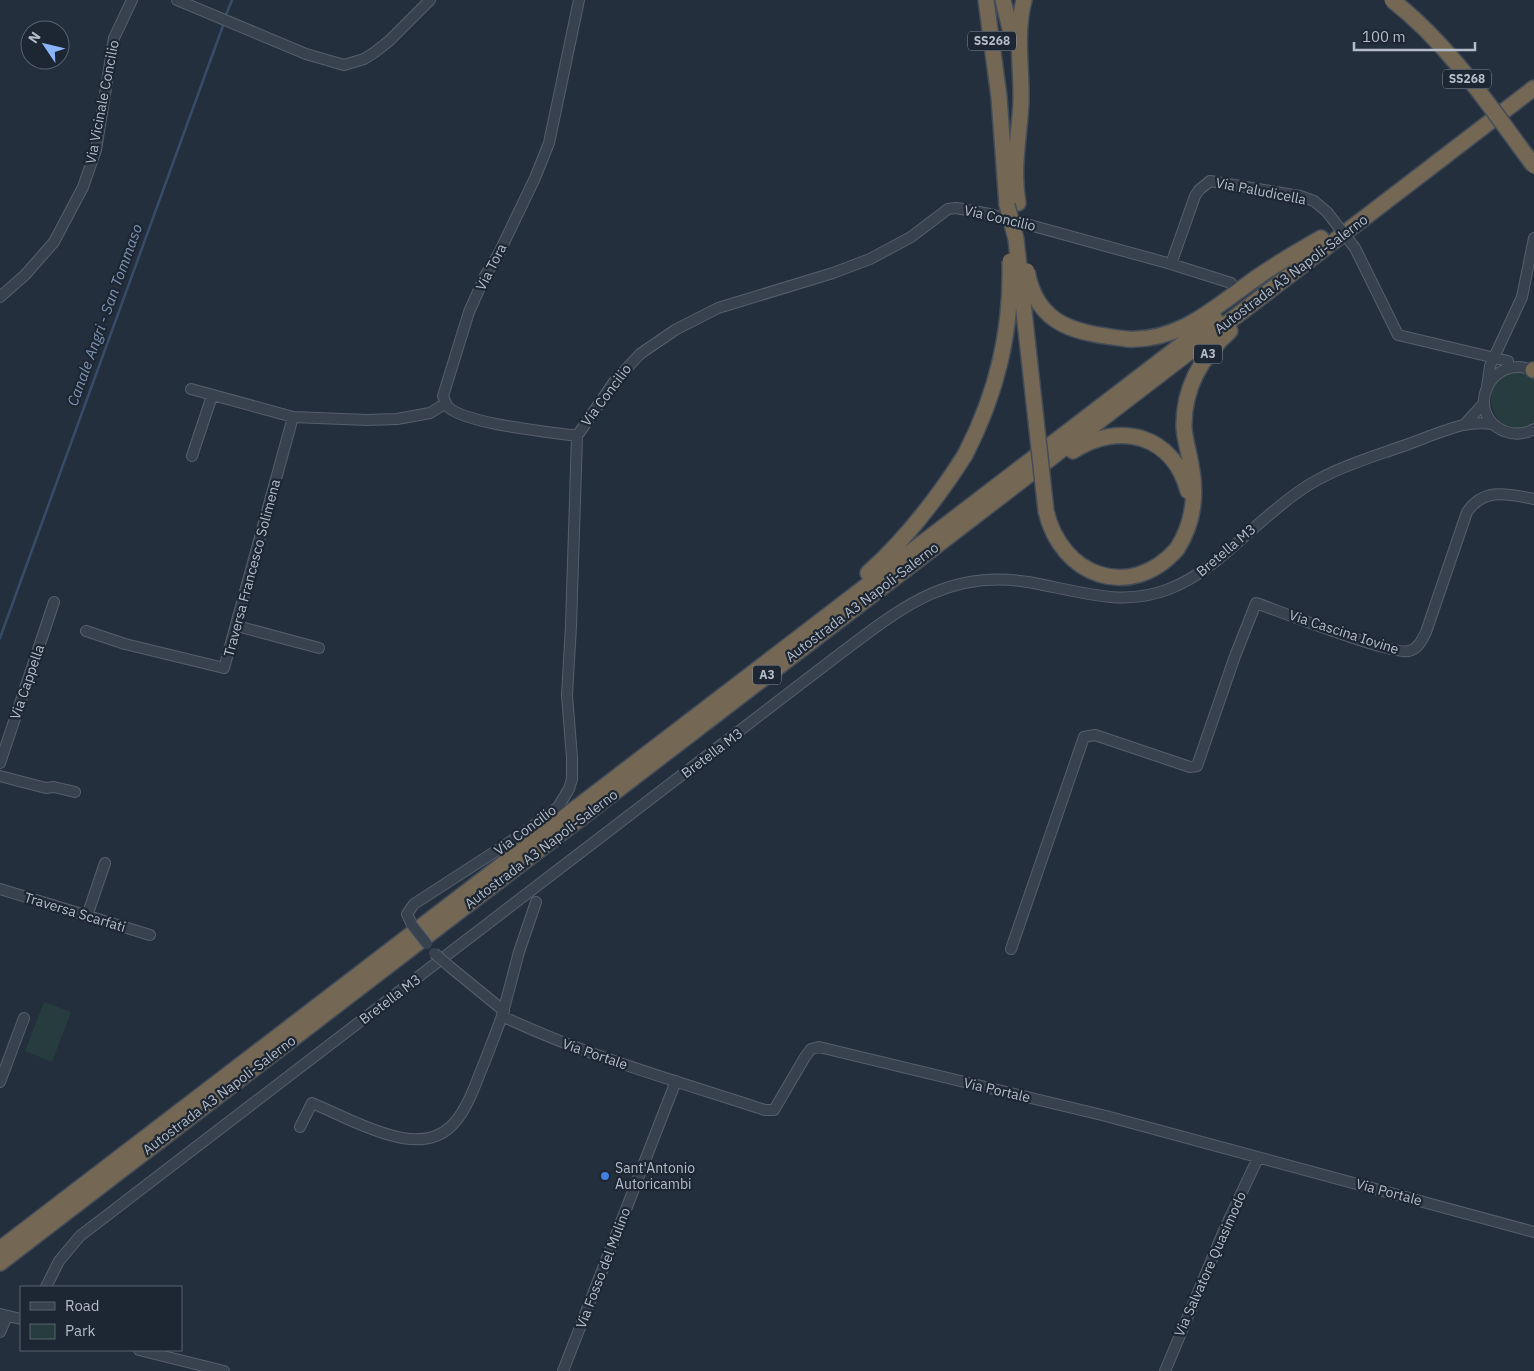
<svg xmlns="http://www.w3.org/2000/svg" width="1534" height="1371" font-family="'IBM Plex Sans',sans-serif">
<style>
.green{fill:#263c3f}
.lines{fill:none;stroke-linecap:round;stroke-linejoin:round}
.stream{stroke:#394c67;stroke-width:2.5}
.minor-casing{stroke:#565f6c;stroke-width:12}
.highway-casing{stroke:#434c59;stroke-width:18}
.minor{stroke:#38414e;stroke-width:10}
.highway{stroke:#746855;stroke-width:15}
.minor-bridge-casing{stroke:#565f6c;stroke-width:12;stroke-linecap:butt}
.highway-bridge-casing{stroke:#434c59;stroke-width:18;stroke-linecap:butt}
.minor-bridge{stroke:#38414e;stroke-width:10}
.highway-bridge{stroke:#746855;stroke-width:15}
.shop-dot{fill:#3f7fe0;stroke:#1d2633;stroke-width:2}
.labels{text-anchor:middle;stroke-width:4.5;stroke-linejoin:round;paint-order:stroke}
.shield{fill:#1d2633;stroke:#878f9c;stroke-width:1}
.shield-label{font-size:12px;font-weight:bold;fill:#b4bcc9}
.street-label{font-size:14px;fill:#b4bcc9;stroke:#1d2633}
.poi-label{font-size:14px;fill:#b4bcc9;stroke:#1d2633;text-anchor:start}
.water-label{font-size:15px;font-style:italic;fill:#7c92b1;stroke:#1d2633}
</style>
<rect width="100%" height="100%" fill="#242f3e"/>
<path class="green" d="M1522,373L1534,378V422C1492,450 1468,370 1522,373Z
M44,1002L71,1012L52,1062L25,1051Z"/>
<g class="lines">
<path class="stream" d="M225,17L232,0
M0,638L224,23"/>
<g class="minor-casing">
<path id="minor" d="M177,0L306,54L344,65L364,59L375,52L389,41L430,0
M1355,248L1398,335L1508,361
M1171,264L1195,196L1199,190L1210,181L1300,196L1314,201L1327,212
M0,297L25,275L54,242L83,187L96,150L114,38L132,0
M1534,371C1491,351 1463,413 1504,431C1514,435 1525,434 1534,429
M1487,387L1490,366L1522,297L1534,238
M191,389L293,417L367,420L397,419L430,413L446,403
M1464,425L1484,403
M577,436C550,432 466,424 448,407C446,404 444,399 443,396L469,312L485,276L498,255L535,178L549,143L579,0
M192,456L212,396
M237,626L319,648
M86,631L125,644L224,668L293,417
M0,763L54,602
M0,776L46,788L54,787L75,792
M0,889L150,935
M536,902L519,952L502,1016C586,1056 677,1081 765,1110H774L805,1057L811,1049L819,1047L1106,1116L1534,1232
M87,916L105,863
M412,925L407,914L414,904L522,834L558,807L569,789L572,779V758L567,695L571,626L577,436L614,382L640,354L675,330L718,308L833,273L870,259L911,237L948,209L956,208L990,214L1171,264L1231,283
M1011,949L1084,737L1095,735L1190,767L1197,766L1235,656L1256,603C1279,611 1393,656 1409,651C1418,649 1422,640 1426,632L1467,512C1484,487 1508,494 1534,499
M449,966L504,1011
M0,1082L24,1018
M300,1127L312,1103C338,1114 364,1128 390,1135C447,1152 463,1118 480,1073C488,1054 495,1035 502,1016
M46,1287L59,1261L80,1236L841,653C901,608 948,569 1028,582C1076,590 1121,608 1169,589C1212,572 1240,538 1275,510C1289,498 1305,486 1321,478C1347,464 1375,456 1403,446C1423,439 1443,430 1463,425C1473,423 1484,423 1493,424
M0,1314L21,1319
M0,1332L7,1316
M139,1350L224,1371
M563,1371L676,1081
M1165,1371L1225,1228L1258,1158"/>
</g>
<g class="highway-casing">
<path id="highway" d="M986,0L999,97L1007,205
M1003,0L1013,41
M1018,203C1012,169 1019,138 1021,103C1022,68 1015,35 1024,0
M1127,339C1181,342 1217,305 1259,276C1279,262 1300,250 1321,238
M1533,370H1534
M1073,451C1120,421 1173,435 1188,491
M1177,549C1193,524 1197,495 1191,465C1189,453 1185,440 1184,428C1183,388 1201,357 1230,331
M868,573C906,539 937,499 965,455
M0,1249L1215,319
M0,1263L1534,88"/>
</g>
<use href="#minor" class="minor"/>
<use href="#highway" class="highway"/>
<g class="minor-bridge-casing">
<path id="minor-bridge" d="M1327,212L1355,248
M412,925L427,944
M434,953L449,966"/>
</g>
<g class="highway-bridge-casing">
<path id="highway-bridge" d="M1392,0C1449,44 1491,108 1534,166
M1007,205L1016,239L1046,511C1061,576 1130,602 1177,549
M1027,271C1037,328 1079,333 1127,339
M965,455C997,393 1012,331 1010,261"/>
</g>
<use href="#minor-bridge" class="minor-bridge"/>
<use href="#highway-bridge" class="highway-bridge"/>
</g>
<circle class="shop-dot" cx="605" cy="1176" r="5"/>
<g class="labels">
<g class="shield">
<rect x="968" y="31.5" width="48" height="19" rx="4"/>
<rect x="1443" y="69.5" width="48" height="19" rx="4"/>
<rect x="1194" y="344.5" width="28" height="19" rx="4"/>
<rect x="753" y="665.5" width="28" height="19" rx="4"/>
</g>
<g class="shield-label">
<text x="992" y="45">SS268</text>
<text x="1467" y="83">SS268</text>
<text x="1208" y="358">A3</text>
<text x="767" y="679">A3</text>
</g>
<g class="street-label">
<text transform="translate(102 102) rotate(-79)" y="5">Via Vicinale Concilio</text>
<text transform="translate(1261 191) rotate(11)" y="5">Via Paludicella</text>
<text transform="translate(1000 218) rotate(13)" y="5">Via Concilio</text>
<text transform="translate(491 267) rotate(-63)" y="5">Via Tora</text>
<text transform="translate(1291 274) rotate(-37)" y="5">Autostrada A3 Napoli-Salerno</text>
<text transform="translate(606 395) rotate(-53)" y="5">Via Concilio</text>
<text transform="translate(1226 550) rotate(-40)" y="5">Bretella M3</text>
<text transform="translate(252 568) rotate(-75)" y="5">Traversa Francesco Solimena</text>
<text transform="translate(862 602) rotate(-37)" y="5">Autostrada A3 Napoli-Salerno</text>
<text transform="translate(1344 632) rotate(18)" y="5">Via Cascina Iovine</text>
<text transform="translate(27 682) rotate(-71)" y="5">Via Cappella</text>
<text transform="translate(712 753) rotate(-37)" y="5">Bretella M3</text>
<text transform="translate(525 830) rotate(-37)" y="5">Via Concilio</text>
<text transform="translate(541 849) rotate(-37)" y="5">Autostrada A3 Napoli-Salerno</text>
<text transform="translate(75 912) rotate(17)" y="5">Traversa Scarfati</text>
<text transform="translate(390 999) rotate(-37)" y="5">Bretella M3</text>
<text transform="translate(595 1054) rotate(19)" y="5">Via Portale</text>
<text transform="translate(997 1090) rotate(13)" y="5">Via Portale</text>
<text transform="translate(219 1095) rotate(-37)" y="5">Autostrada A3 Napoli-Salerno</text>
<text transform="translate(1389 1192) rotate(15)" y="5">Via Portale</text>
<text transform="translate(1210 1264) rotate(-66)" y="5">Via Salvatore Quasimodo</text>
<text transform="translate(603 1268) rotate(-69)" y="5">Via Fosso del Mulino</text>
</g>
<g class="poi-label">
<text x="615" y="1173">Sant'Antonio<tspan x="615" dy="16">Autoricambi</tspan></text>
</g>
<g class="water-label">
<text transform="translate(105 315) rotate(-70)" y="5">Canale Angri - San Tommaso</text>
</g>
</g>
<rect x="20" y="1286" width="162" height="65" fill="#1d2633" stroke="#59626f"/>
<rect x="30" y="1302" width="25" height="8" fill="#38414e" stroke="#59626f"/>
<text x="65" y="1311" font-size="15" fill="#b4bcc9">Road</text>
<rect x="30" y="1324" width="25" height="15" fill="#263c3f" stroke="#59626f"/>
<text x="65" y="1336" font-size="15" fill="#b4bcc9">Park</text>
<g transform="translate(45 45) rotate(305)"><circle r="24" fill="#1d2633" stroke="#59626f"/>
<path d="M0-4L9 19L0 12L-9 19Z" fill="#8ab4f8"/>
<text y="-8" font-size="14" font-weight="bold" text-anchor="middle" fill="#b4bcc9">N</text>
</g>
<path d="M1354 42v8h121v-8" fill="none" stroke="#b4bcc9" stroke-width="2.5"/>
<text x="1362" y="42" font-size="15" fill="#b4bcc9" stroke="#1d2633" stroke-width="4" paint-order="stroke">100 m</text>
</svg>
